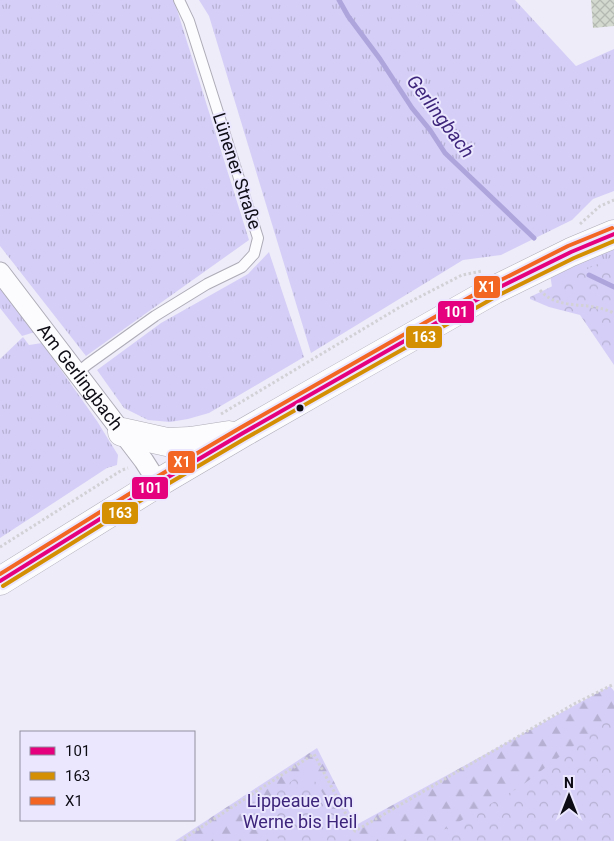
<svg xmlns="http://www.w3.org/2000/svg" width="614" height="841" font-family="Roboto,sans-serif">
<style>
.grass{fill:url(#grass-tufts)}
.forest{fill:url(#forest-firs)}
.park{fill:url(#park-crowns)}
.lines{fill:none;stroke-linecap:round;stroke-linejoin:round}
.stream{stroke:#aea5dd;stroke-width:5}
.building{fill:url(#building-cross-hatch)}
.lane-casing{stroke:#aeacb7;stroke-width:12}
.street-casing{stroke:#aeacb7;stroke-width:21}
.primary-casing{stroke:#aeacb7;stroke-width:29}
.path{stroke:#d2d1d5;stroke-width:3;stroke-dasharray:2.5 2.5;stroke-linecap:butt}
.lane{stroke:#fcfcfe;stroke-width:10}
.street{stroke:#fcfcfe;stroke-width:19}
.primary{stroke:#fcfcfe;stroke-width:28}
.bus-1-casing{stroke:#eae7fe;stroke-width:8}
.bus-2-casing{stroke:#eae7fe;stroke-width:8}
.bus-3-casing{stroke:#eae7fe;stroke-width:8}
.bus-1{stroke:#e5007d;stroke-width:4}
.bus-2{stroke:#d48f03;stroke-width:4}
.bus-3{stroke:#f26522;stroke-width:4}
.bus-dot{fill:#0d0c15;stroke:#eae7fe;stroke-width:2}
.labels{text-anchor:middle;stroke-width:4;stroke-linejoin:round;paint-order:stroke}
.street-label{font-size:18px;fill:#0d0c15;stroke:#eae7fe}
.park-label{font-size:18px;fill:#3d247b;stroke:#eae7fe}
.water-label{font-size:19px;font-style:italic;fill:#3f267d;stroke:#eae7fe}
.line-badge{stroke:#eae7fe;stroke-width:2}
.badge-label{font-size:14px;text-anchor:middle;font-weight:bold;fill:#fff}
</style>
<defs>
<pattern id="grass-tufts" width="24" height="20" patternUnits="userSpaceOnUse" patternTransform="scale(1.25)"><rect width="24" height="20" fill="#d5cff7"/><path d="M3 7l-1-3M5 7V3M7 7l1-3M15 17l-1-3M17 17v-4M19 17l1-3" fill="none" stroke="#b6b1d3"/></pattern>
<pattern id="forest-firs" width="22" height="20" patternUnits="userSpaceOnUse" patternTransform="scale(1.25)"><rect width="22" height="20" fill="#d5cff7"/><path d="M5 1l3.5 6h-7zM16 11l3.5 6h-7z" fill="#b6b1d3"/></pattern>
<pattern id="park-crowns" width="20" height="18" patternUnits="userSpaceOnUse" patternTransform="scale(1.25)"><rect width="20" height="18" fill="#d5cff7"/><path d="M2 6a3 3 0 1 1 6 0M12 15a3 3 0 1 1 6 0" fill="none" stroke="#b6b1d3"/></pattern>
<pattern id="building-cross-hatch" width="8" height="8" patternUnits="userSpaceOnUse" patternTransform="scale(1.25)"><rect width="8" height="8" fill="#d3d9cf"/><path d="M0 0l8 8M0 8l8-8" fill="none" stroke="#b4b9b1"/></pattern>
</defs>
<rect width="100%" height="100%" fill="#eeecf9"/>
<path class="grass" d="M0,0H174L249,240L86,356L0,246Z
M199,0H515L576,66L614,49V191L593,199L572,220L501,255L463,260L311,353L209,16Z
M614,247V311L552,287L550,274Z
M269,252L304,357L209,413L188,419L170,422L148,420L124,408L97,370L161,323L248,274Z
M0,284L35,332L22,336L0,308Z
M23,337L29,345L42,343L97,421L118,455L117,465L107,468L0,538V359Z"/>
<path class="forest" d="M610,686L614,691V766L519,841H175L317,748L356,825Z"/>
<path class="park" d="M614,256V365L580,315L549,307L530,299V297Z
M614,715V841H413L448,828L520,787Z
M307,771C325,792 335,817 348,841H282L268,832L252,818L253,812L299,775Z"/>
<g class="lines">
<path class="stream" d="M339,0L348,16L380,59L412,108L430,130L445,153L534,238
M589,275L614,287"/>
</g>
<path class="building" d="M591,0H614V26L593,28Z"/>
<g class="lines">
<g class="lane-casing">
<path id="lane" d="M77,373L88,364L155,316L207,284L242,267L254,254L258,238L189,21L179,0"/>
</g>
<g class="street-casing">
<g id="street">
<path id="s1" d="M0,272L144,461L158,483"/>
</g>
</g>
<g class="primary-casing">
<path id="primary" d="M122,432L167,442L190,441L229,435
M0,581L158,483L243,433L332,382L494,290L571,252L614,234"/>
</g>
<path class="path" d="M580,224L600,206L614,200
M540,290C555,308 579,303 599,308C604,309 609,311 614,313
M221,414L400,307L462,275L482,271
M0,547L122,470L128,468
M180,841L314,754L355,831L574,704L614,684"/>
<use href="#lane" class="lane"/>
<use href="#street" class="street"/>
<use href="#primary" class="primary"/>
<g class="bus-1-casing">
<path id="bus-1" d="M0,581L158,483L243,433L494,290L571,252L614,234"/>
</g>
<g class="bus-2-casing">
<path id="bus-2" d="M3,586L161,488L246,438L497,296L574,258L614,241"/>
</g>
<g class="bus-3-casing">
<path id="bus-3" d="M0,574L155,478L240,428L491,285L568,246L612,228"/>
</g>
<use href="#bus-1" class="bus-1"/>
<use href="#bus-2" class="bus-2"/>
<use href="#bus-3" class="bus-3"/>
</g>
<circle class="bus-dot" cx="300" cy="408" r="4.5"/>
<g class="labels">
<g class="street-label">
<text transform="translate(237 171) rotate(72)" y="6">Lünener Straße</text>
<text dy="6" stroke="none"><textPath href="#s1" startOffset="132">Am Gerlingbach</textPath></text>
</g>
<g class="park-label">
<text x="300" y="807">Lippeaue von<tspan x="300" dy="21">Werne bis Heil</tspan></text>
</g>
<g class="water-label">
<text transform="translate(441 116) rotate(53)" y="7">Gerlingbach</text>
</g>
</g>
<g class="line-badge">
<rect x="473" y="275" width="28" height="24" rx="5" fill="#f26522"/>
<rect x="437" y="300" width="38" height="24" rx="5" fill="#e5007d"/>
<rect x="405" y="325" width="38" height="24" rx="5" fill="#d48f03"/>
<rect x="167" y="450" width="29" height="24" rx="5" fill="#f26522"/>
<rect x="131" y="476" width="38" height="24" rx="5" fill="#e5007d"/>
<rect x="101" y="501" width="38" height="24" rx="5" fill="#d48f03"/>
</g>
<g class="badge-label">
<text x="487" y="292">X1</text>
<text x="456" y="317">101</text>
<text x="424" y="342">163</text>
<text x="182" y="467">X1</text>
<text x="150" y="493">101</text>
<text x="120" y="518">163</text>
</g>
<rect x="20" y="731" width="175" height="90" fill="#eae7fe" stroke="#928fa1"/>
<rect x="30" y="747" width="25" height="8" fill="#e5007d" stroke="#928fa1"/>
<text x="65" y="756" font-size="15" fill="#0d0c15">101</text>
<rect x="30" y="772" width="25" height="8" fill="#d48f03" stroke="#928fa1"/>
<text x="65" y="781" font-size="15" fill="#0d0c15">163</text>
<rect x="30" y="797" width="25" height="8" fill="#f26522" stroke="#928fa1"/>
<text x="65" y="806" font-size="15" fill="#0d0c15">X1</text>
<g transform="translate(569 796)" stroke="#eae7fe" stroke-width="4" paint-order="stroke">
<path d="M0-4L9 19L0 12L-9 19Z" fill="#0d0c15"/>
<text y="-8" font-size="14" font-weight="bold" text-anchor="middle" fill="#0d0c15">N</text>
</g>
</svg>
